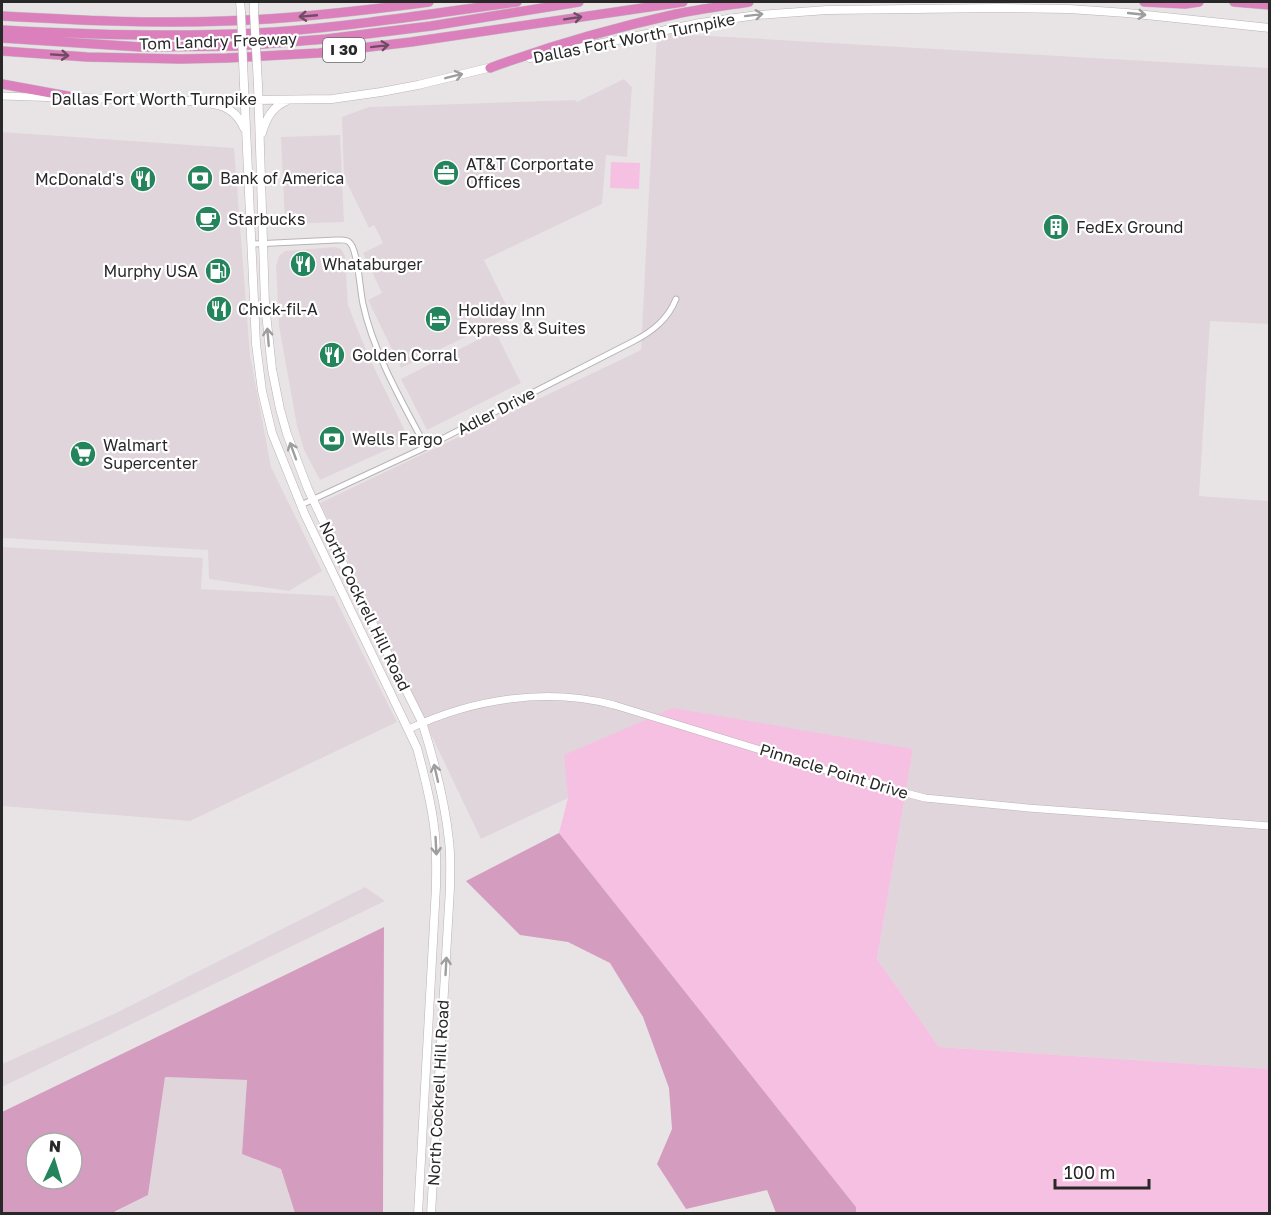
<svg xmlns="http://www.w3.org/2000/svg" width="1271" height="1215" font-family="'Golos Text',sans-serif">
<style>
.built{fill:#e1d5dc}
.green{fill:#f5c0e1}
.forest{fill:#d49dc0;fill-rule:evenodd}
.lines{fill:none;stroke-linecap:round;stroke-linejoin:round}
.minor-casing{stroke:#b8b3b6;stroke-width:7}
.tertiary-casing{stroke:#b8b3b6;stroke-width:8}
.secondary-casing{stroke:#b8b3b6;stroke-width:9}
.motorway-casing{stroke:#c3c3c3;stroke-width:10}
.minor{stroke:#fff;stroke-width:5}
.tertiary{stroke:#fff;stroke-width:7}
.secondary{stroke:#fff;stroke-width:8}
.motorway{stroke:#db80bc;stroke-width:9}
.secondary-bridge-casing{stroke:#b8b3b6;stroke-width:9;stroke-linecap:butt}
.secondary-bridge{stroke:#fff;stroke-width:8}
.oneway{stroke:#9f9e9f}
.oneway2{stroke:#704b64}
.labels{text-anchor:middle;stroke-width:4.5;stroke-linejoin:round;paint-order:stroke}
.shield{fill:#fff;stroke:#696869;stroke-width:1.5}
.shield-label{font-size:15px;font-weight:bold;fill:#292829}
.street-label{font-size:16px;fill:#292829;stroke:#fff}
.poi-label{font-size:16px;fill:#292829;stroke:#fff;text-anchor:start}
</style>
<rect width="100%" height="100%" fill="#e8e4e6"/>
<path class="built" d="M657,33L1269,68V324L1210,321L1199,496L1269,501V1069L939,1047L877,959L913,749L565,755L568,798L481,839L320,503L641,350Z
M624,79L632,87L627,157L606,155L602,204L484,260L511,315L401,368L368,300L382,293L363,253L383,243L374,225L369,228L344,177L342,117L369,107L575,100L577,102Z
M2,132L234,148L250,355L271,467L322,571L289,591L209,579L208,550L2,538Z
M340,135L344,222L285,224L281,137Z
M335,247L341,249L345,256L348,305L355,323L369,357L407,435L402,443L320,480L304,450L297,426L279,326L276,267L279,256L285,251Z
M495,331L521,383L427,430L401,379Z
M2,547L203,558L201,589L334,596L397,722L190,821L2,806Z
M365,887L385,901L2,1087V1064L114,1014Z
M165,1077L247,1080L242,1154L281,1169L295,1213L112,1214L148,1195Z"/>
<path class="green" d="M611,162L640,163L639,189L610,188Z
M673,708L913,749L877,959L939,1047L1269,1069V1213H856V1207L559,833L568,798L564,755Z"/>
<path class="forest" d="M559,833L856,1207V1213H776L767,1190L686,1209L657,1164L672,1129L669,1088L643,1017L610,963L568,942L520,935L466,881Z
M384,927L383,1213H295L281,1169L242,1154L247,1080L165,1077L148,1195L112,1213H2V1112ZM36,1143H72V1179H36Z"/>
<g class="lines">
<g class="minor-casing">
<path id="minor" d="M252,244L336,240C340,240 346,239 349,242C358,248 360,292 363,304C373,352 403,404 426,447
M301,505L426,447L634,341C653,331 668,319 676,299"/>
</g>
<g class="tertiary-casing">
<path id="tertiary" d="M2,96L62,98
M409,729C472,699 546,687 614,705L871,784L925,798L1028,808L1270,826"/>
</g>
<g class="secondary-casing">
<path id="secondary" d="M240,2L241,12
M254,2V12
M530,58L700,23L757,15L827,10L999,8L1069,9L1127,13L1270,28
M244,85L256,344L262,391L272,433L305,515L417,748C424,774 431,800 434,826C437,847 436,867 436,887L418,1214
M258,85L265,304L272,369L280,409L287,434L308,489L346,570L422,722C434,760 445,801 449,841C451,856 450,872 450,888L431,1214
M78,98L191,101L332,99L381,92L418,85L496,66
M213,104C228,106 238,114 244,128
M262,133C266,119 272,107 286,101"/>
</g>
<g class="motorway-casing">
<path id="motorway" d="M1144,2L1185,4L1199,2
M1234,2L1270,5
M2,16C76,20 150,24 225,21C293,19 361,11 429,2
M2,30C92,35 183,38 274,32C355,26 436,13 517,2
M2,38L141,47L238,46L326,39L431,26L579,2
M2,51L87,57L181,59L227,58L319,53L411,42L683,2
M490,68C550,46 613,28 676,14C700,9 724,6 749,2
M2,84L78,98"/>
</g>
<use href="#minor" class="minor"/>
<use href="#tertiary" class="tertiary"/>
<use href="#secondary" class="secondary"/>
<use href="#motorway" class="motorway"/>
<g class="secondary-bridge-casing">
<path id="secondary-bridge" d="M241,12L244,85
M254,12L258,85"/>
</g>
<use href="#secondary-bridge" class="secondary-bridge"/>
</g>
<defs><path id="oneway-shaft" d="M-6 0H5M1.5-3L5.5 0L1.5 3" fill="none" stroke-width="1.6" stroke-linecap="round" stroke-linejoin="round" transform="scale(1.5)"/></defs>
<g class="oneway">
<use href="#oneway-shaft" transform="translate(1137 14) rotate(6)"/>
<use href="#oneway-shaft" transform="translate(754 15) rotate(-7)"/>
<use href="#oneway-shaft" transform="translate(454 76) rotate(-14)"/>
<use href="#oneway-shaft" transform="translate(268 337) rotate(-95)"/>
<use href="#oneway-shaft" transform="translate(293 451) rotate(-110)"/>
<use href="#oneway-shaft" transform="translate(436 773) rotate(-103)"/>
<use href="#oneway-shaft" transform="translate(436 846) rotate(87)"/>
<use href="#oneway-shaft" transform="translate(446 966) rotate(-87)"/>
</g>
<g class="oneway2">
<use href="#oneway-shaft" transform="translate(308 16) rotate(175)"/>
<use href="#oneway-shaft" transform="translate(573 18) rotate(-9)"/>
<use href="#oneway-shaft" transform="translate(380 46) rotate(-7)"/>
<use href="#oneway-shaft" transform="translate(60 55) rotate(4)"/>
</g>
<defs>
<g id="office-disc" transform="scale(1.35)"><circle r="9.5" fill="#24845c" stroke="#fff"/><path d="M-6-3h4V-5.5h4V-3h4V5H-6ZM-1-4.5V-3h2v-1.5ZM-6 0V1H6V0Z" fill="#fff"/></g>
<g id="bank-disc" transform="scale(1.35)"><circle r="9.5" fill="#24845c" stroke="#fff"/><path d="M-6-4H6V4H-6ZM0-2.3a2.3 2.3 0 1 0 0 4.6a2.3 2.3 0 1 0 0-4.6Z" fill="#fff"/></g>
<g id="restaurant-disc" transform="scale(1.35)"><circle r="9.5" fill="#24845c" stroke="#fff"/><path d="M-5-6h1v4h1v-4h1v4h1v-4h1v5L-1.5 .5V6h-2V.5L-5-1ZM5-6V6H3V1.5H1.5Q1.5-4 5-6Z" fill="#fff"/></g>
<g id="cafe-disc" transform="scale(1.35)"><circle r="9.5" fill="#24845c" stroke="#fff"/><path d="M-5.5-4.5H6V0H3Q3 3.5 0 3.5H-2.5Q-5.5 3.5-5.5 0ZM3-3.2v2h1.7v-2ZM-6 4.5H4V6H-6Z" fill="#fff"/></g>
<g id="building-disc" transform="scale(1.35)"><circle r="9.5" fill="#24845c" stroke="#fff"/><path d="M-4-6H4V6H1V3H-1V6H-4ZM-2.5-4.3h1.7v1.8h-1.7ZM.8-4.3h1.7v1.8H.8ZM-2.5-1h1.7V.8h-1.7ZM.8-1h1.7V.8H.8Z" fill="#fff"/></g>
<g id="fuel-disc" transform="scale(1.35)"><circle r="9.5" fill="#24845c" stroke="#fff"/><path d="M-5.5-6h7V0h2V4h1.3V-2.5L3-4.5l.8-.8L6-3V5H2.5V1h-1V6h-7ZM-4.2-4.7v3.2H.2V-4.7Z" fill="#fff"/></g>
<g id="hotel-disc" transform="scale(1.35)"><circle r="9.5" fill="#24845c" stroke="#fff"/><path d="M-6-4.5h1.5V1H6V5H4.5V3h-9V5H-6ZM-4 0a1.8 1.8 0 1 1 3.6 0ZM.5 0V-2.5h3Q6-2.5 6 0Z" fill="#fff"/></g>
<g id="supermarket-disc" transform="scale(1.35)"><circle r="9.5" fill="#24845c" stroke="#fff"/><path d="M-6-5.5h2.5l.6 2H6L4.5 2H-2.5L-4.4-4H-6ZM-1.5 3.2a1.3 1.3 0 1 0 .1 0ZM3 3.2a1.3 1.3 0 1 0 .1 0Z" fill="#fff"/></g>
</defs>
<g fill-rule="evenodd">
<use href="#office-disc" x="446" y="173"/>
<use href="#bank-disc" x="200" y="178"/>
<use href="#restaurant-disc" x="143" y="179"/>
<use href="#cafe-disc" x="208" y="219"/>
<use href="#building-disc" x="1056" y="227"/>
<use href="#restaurant-disc" x="303" y="264"/>
<use href="#fuel-disc" x="218" y="271"/>
<use href="#restaurant-disc" x="219" y="309"/>
<use href="#hotel-disc" x="438" y="319"/>
<use href="#restaurant-disc" x="332" y="355"/>
<use href="#bank-disc" x="332" y="439"/>
<use href="#supermarket-disc" x="83" y="454"/>
</g>
<g class="labels">
<rect class="shield" x="323" y="38" width="42" height="24" rx="4.5"/>
<g class="shield-label">
<text x="344" y="55">I 30</text>
</g>
<g class="street-label">
<text transform="translate(634 38) rotate(-11)" y="6">Dallas Fort Worth Turnpike</text>
<text transform="translate(218 41) rotate(-2)" y="6">Tom Landry Freeway</text>
<text x="154" y="105">Dallas Fort Worth Turnpike</text>
<text transform="translate(496 411) rotate(-27)" y="6">Adler Drive</text>
<text transform="translate(365 606) rotate(64)" y="6">North Cockrell Hill Road</text>
<text transform="translate(834 771) rotate(17)" y="6">Pinnacle Point Drive</text>
<text transform="translate(438 1093) rotate(-87)" y="6">North Cockrell Hill Road</text>
</g>
<g class="poi-label">
<text x="466" y="170">AT&amp;T Corportate<tspan x="466" dy="18">Offices</tspan></text>
<text x="220" y="184">Bank of America</text>
<text x="124" y="185" text-anchor="end">McDonald's</text>
<text x="228" y="225">Starbucks</text>
<text x="1076" y="233">FedEx Ground</text>
<text x="322" y="270">Whataburger</text>
<text x="198" y="277" text-anchor="end">Murphy USA</text>
<text x="238" y="315">Chick-fil-A</text>
<text x="458" y="316">Holiday Inn<tspan x="458" dy="18">Express &amp; Suites</tspan></text>
<text x="352" y="361">Golden Corral</text>
<text x="352" y="445">Wells Fargo</text>
<text x="103" y="451">Walmart<tspan x="103" dy="18">Supercenter</tspan></text>
</g>
</g>
<rect width="1271" height="1215" fill="none" stroke="#292829" stroke-width="6"/>
<g transform="translate(54 1161) rotate(4)"><circle r="28" fill="#ffffff" stroke="#a9a9a9" stroke-width="1.5"/>
<path d="M0-4.5L10 22L0 15L-10 22Z" fill="#24845c"/>
<text y="-9" font-size="16" font-weight="bold" text-anchor="middle" fill="#292829">N</text>
</g>
<path d="M1055 1179v9h94v-9" fill="none" stroke="#292829" stroke-width="3"/>
<text x="1064" y="1179" font-size="18" fill="#292829" stroke="#ffffff" stroke-width="4.5" paint-order="stroke">100 m</text>
</svg>
